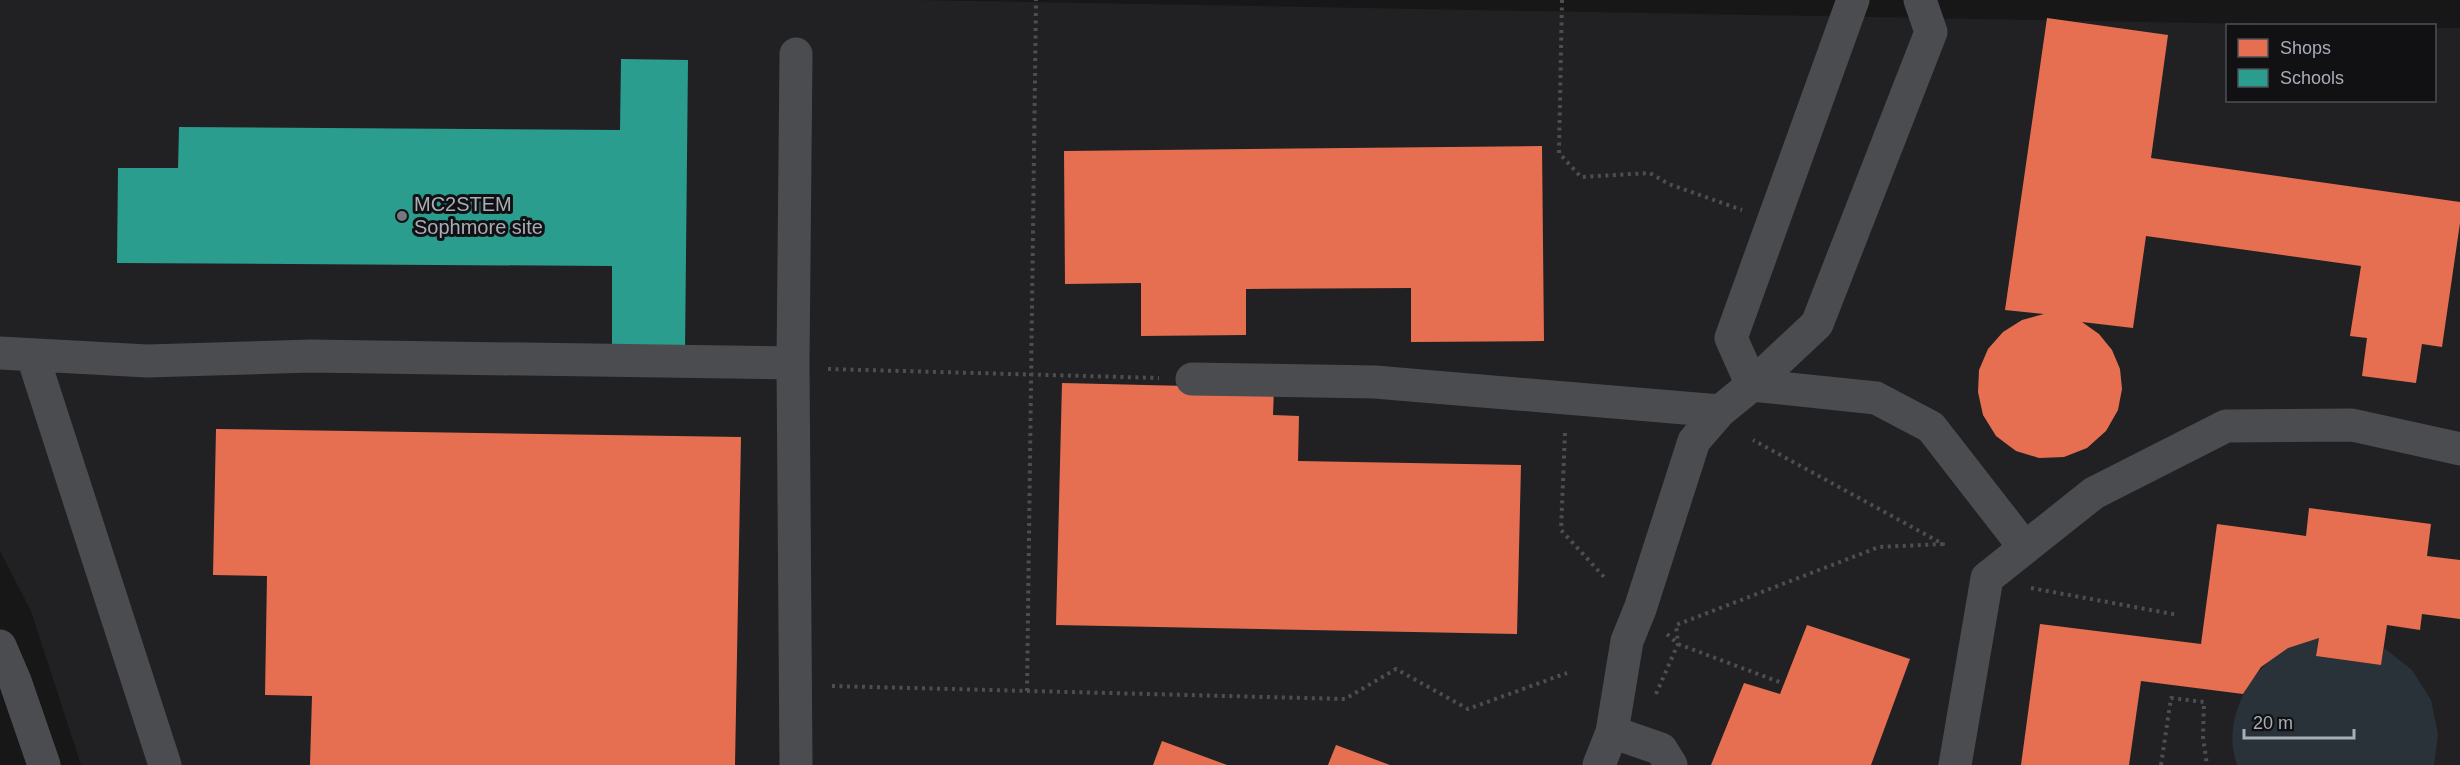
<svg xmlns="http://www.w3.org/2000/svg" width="2460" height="765" font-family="Arial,sans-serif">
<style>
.built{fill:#212123}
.water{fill:#2a3239}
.shops{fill:#e76f51}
.schools{fill:#2a9d8f}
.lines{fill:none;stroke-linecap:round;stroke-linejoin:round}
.path{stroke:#4d4e52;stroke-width:4;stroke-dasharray:3 4.5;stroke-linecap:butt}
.minor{stroke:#4b4c50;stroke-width:33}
.poi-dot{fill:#757880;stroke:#111113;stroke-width:2}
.labels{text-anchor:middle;stroke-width:6;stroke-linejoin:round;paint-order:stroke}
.poi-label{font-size:20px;fill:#a8adb8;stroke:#111113;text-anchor:start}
</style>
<rect width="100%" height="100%" fill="#171717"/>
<path class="built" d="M0,0H914L2320,25L2228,26V100H2434L2435,28H2460V765H81L31,611L0,551Z"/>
<path class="water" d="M2319,638L2316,656L2381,665L2384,648L2412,670L2431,700L2438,734L2434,765H2237C2221,722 2249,669 2287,648C2296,643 2309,641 2319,638Z"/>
<path class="shops" d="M2047,18L2168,35L2151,158L2460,202V223L2442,347L2422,344L2416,383L2362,376L2367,338L2350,336L2361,266L2146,236L2133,328L2082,322L2099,334L2112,350L2120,369L2122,389L2118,410L2106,431L2087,448L2064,457L2039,458L2016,451L1996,436L1983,415L1978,392L1979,370L1988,349L2003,332L2022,320L2044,314L2005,310Z
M1542,146L1544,341L1411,342V288L1246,289V335L1141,336V283L1065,284L1064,151Z
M1062,383L1274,388L1273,415L1299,416L1298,461L1521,465L1517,634L1056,625Z
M216,429L741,437L735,765H310L312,696L265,695L267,576L213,575Z
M2309,508L2431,524L2427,556L2460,560V619L2422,614L2420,630L2387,625L2381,665L2316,656L2319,638L2288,648L2261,667L2243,694L2141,681L2129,765H2021L2040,624L2201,644L2217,524L2306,536Z
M1807,625L1910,659L1871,765H1711L1744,683L1780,694Z
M1162,741L1227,765H1153Z
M1336,745L1390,765H1328Z"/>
<path class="schools" d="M621,59L688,60L685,352L612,351V266L117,263L118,168H178L179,127L620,130Z"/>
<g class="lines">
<path class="path" d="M1562,0L1559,153L1581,177L1650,173L1669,184L1742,210
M828,369L1159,378
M1565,433L1561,530L1605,578
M2031,588L2178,615
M1667,634L1678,644L1782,683
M832,686L1345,699L1396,669L1468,709L1567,673
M1027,691L1036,0
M1656,694L1678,644L1676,625L1879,547L1943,544L1753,440
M2161,765L2171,698L2204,702L2203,737L2207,765"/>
<path class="minor" d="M1853,0L1731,338L1752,385L1817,324L1931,32L1920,0
M796,54L793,363L796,765
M0,353L147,361L310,356L793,363
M33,357L165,765
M1192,379L1375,382L1720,411
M0,646L15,681L44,765
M1612,732L1661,749L1671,765
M1599,765L1612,732L1627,641L1640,609L1694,441L1720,411L1752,385L1876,398L1931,427L2025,548
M1955,765L1987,578L2094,493L2226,426L2352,425L2460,449"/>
</g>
<circle class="poi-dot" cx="402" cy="216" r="6"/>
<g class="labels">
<g class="poi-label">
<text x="414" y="211">MC2STEM<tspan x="414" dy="23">Sophmore site</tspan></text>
</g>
</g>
<rect x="2226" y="24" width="210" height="78" fill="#111113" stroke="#4d4f55" stroke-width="1.5"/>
<rect x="2238" y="39" width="30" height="18" fill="#e76f51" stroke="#4d4f55" stroke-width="1.5"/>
<text x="2280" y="54" font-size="18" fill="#a8adb8">Shops</text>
<rect x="2238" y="69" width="30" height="18" fill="#2a9d8f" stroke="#4d4f55" stroke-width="1.5"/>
<text x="2280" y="84" font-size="18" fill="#a8adb8">Schools</text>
<path d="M2244 729v9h110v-9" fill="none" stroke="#a8adb8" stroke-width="3"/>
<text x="2253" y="729" font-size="18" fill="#a8adb8" stroke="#111113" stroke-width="4.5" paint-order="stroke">20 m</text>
</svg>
